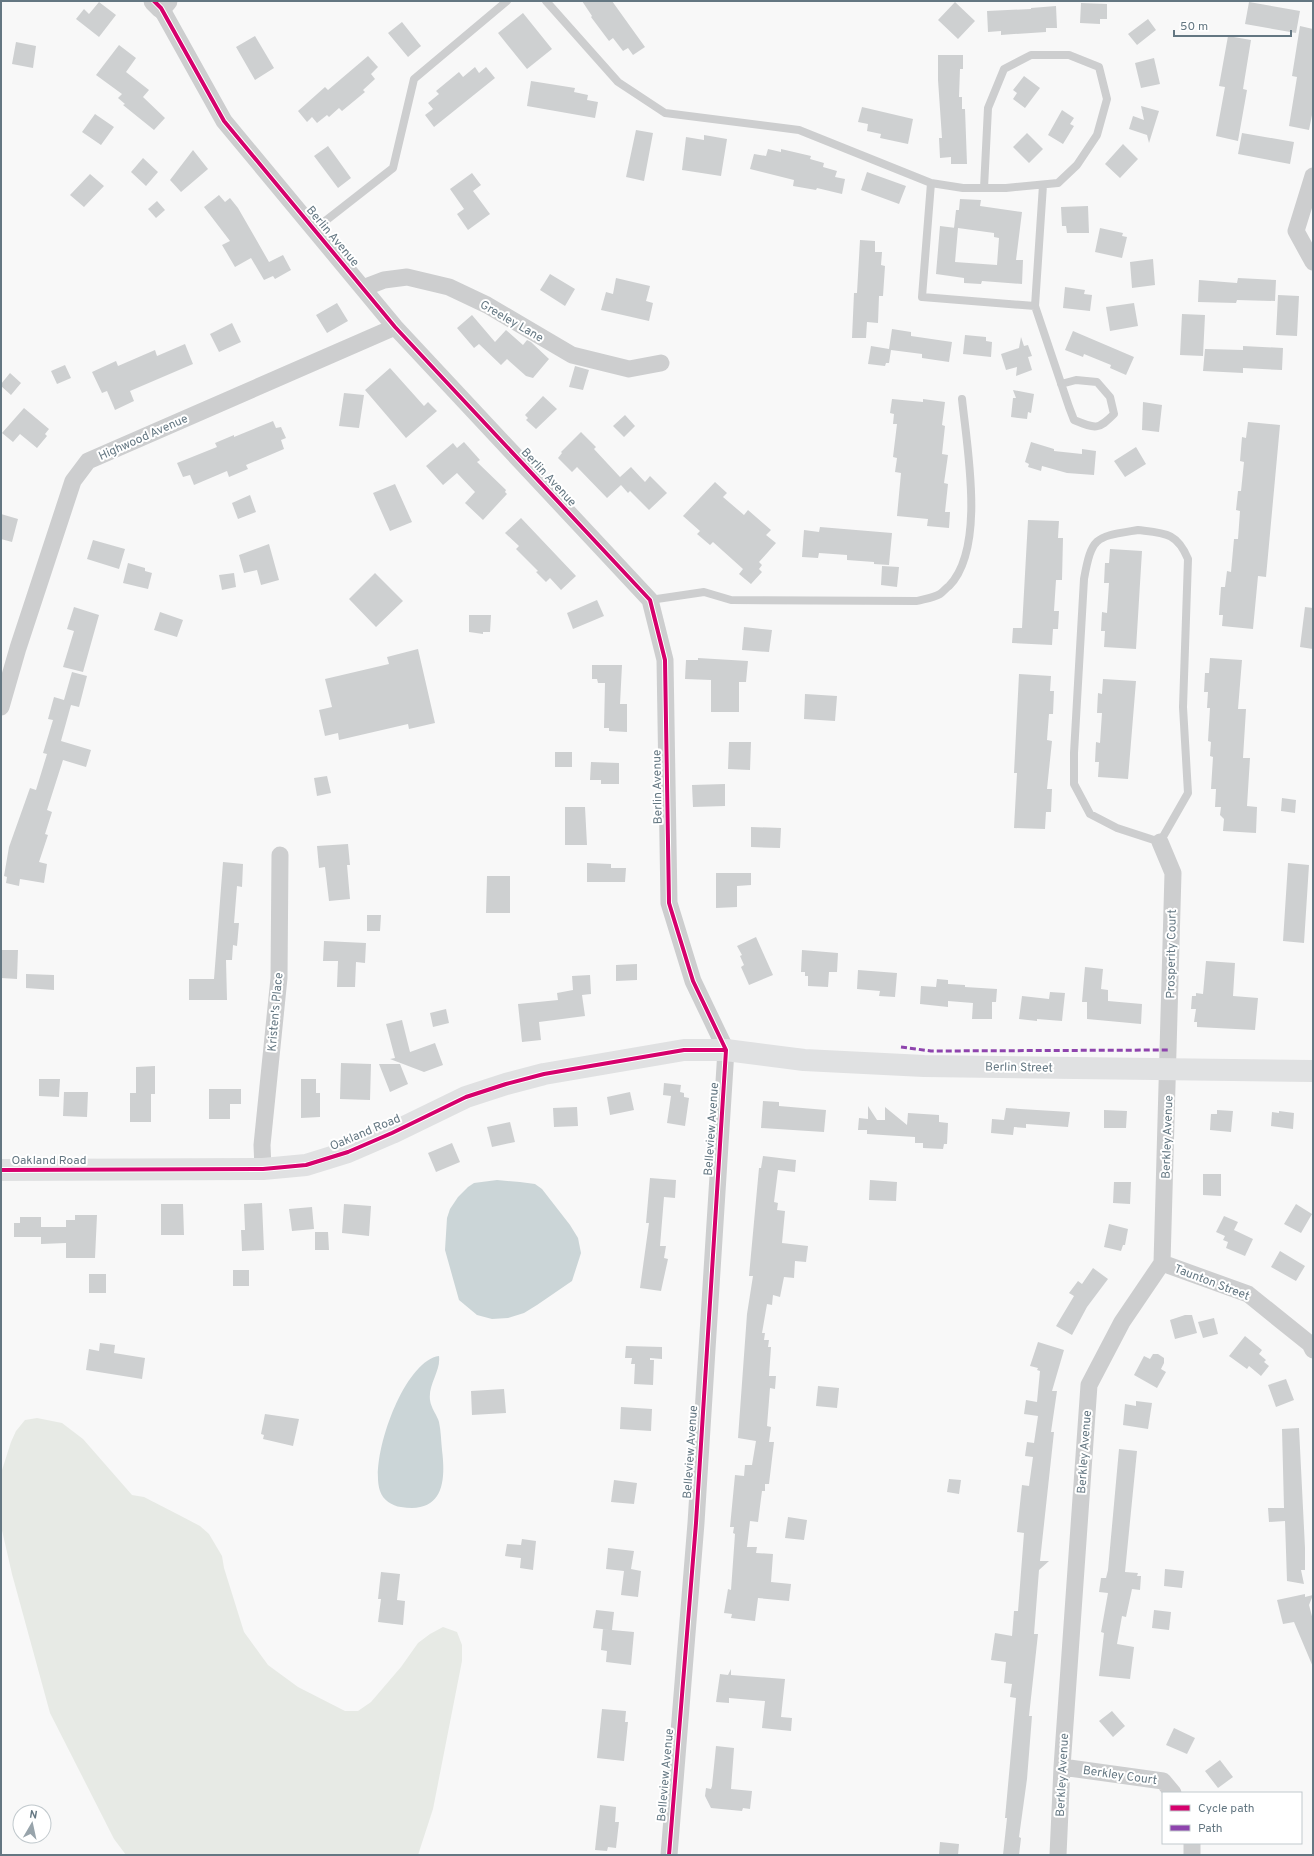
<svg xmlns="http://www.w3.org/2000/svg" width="1314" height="1856" font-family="Overpass,sans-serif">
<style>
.green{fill:#e7eae5}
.water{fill:#cbd5d7}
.building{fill:#ced0d1;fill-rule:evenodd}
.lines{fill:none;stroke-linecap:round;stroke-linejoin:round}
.service{stroke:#cdcecf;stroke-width:8}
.minor{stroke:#cdcecf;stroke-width:17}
.tertiary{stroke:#cdcecf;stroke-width:21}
.secondary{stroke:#e0e1e2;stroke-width:22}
.quiet{stroke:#8e44ad;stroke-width:3;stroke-dasharray:6 3;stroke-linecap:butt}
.cycleway-casing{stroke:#fff;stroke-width:6}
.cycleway{stroke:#d6006c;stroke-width:4}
.labels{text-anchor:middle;stroke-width:4;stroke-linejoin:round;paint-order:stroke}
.street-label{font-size:12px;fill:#647782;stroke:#fff}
</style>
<rect width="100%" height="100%" fill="#f8f8f8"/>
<path class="green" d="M37,1418L62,1423L83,1439L132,1495L144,1497L179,1515L200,1526L209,1534L222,1556L224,1568L244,1632L268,1665L298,1687L345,1711H358L371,1702L401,1667L418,1643L430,1634L443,1627L457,1632L462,1645V1661L433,1809L418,1855H126L114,1839L50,1713L12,1574L1,1526L2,1470L11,1442L16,1431L25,1420Z"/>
<path class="water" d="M497,1180L520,1182L535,1184L542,1189L570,1225L578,1238L581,1253L572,1281L537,1305L524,1313L508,1318L492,1319L477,1315L459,1300L445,1250L447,1218L450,1209L458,1197L468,1187L474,1183Z
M439,1356C441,1371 428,1384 430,1400C431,1408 437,1415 439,1422C441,1431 441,1441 442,1450C446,1482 443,1514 401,1507C392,1506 383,1500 380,1491C369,1460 403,1361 439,1356Z"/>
<path class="building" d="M582,1H612L645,47L633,55L628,48L623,51L613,38L609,41L591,17L592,16Z
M99,2L116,15L99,37L76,19L84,9L89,14Z
M955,2L975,21L958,39L938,20Z
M1249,2L1300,11L1296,33L1245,24Z
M1081,3L1107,4V19H1100V24L1080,23Z
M1056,6L1057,28H1046V32L1014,34L1001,35V31L988,32L987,11L1031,9V8Z
M523,13L552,49L527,69L498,33Z
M1148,19L1156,30L1137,45L1128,34Z
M402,22L421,46L408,57L388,33Z
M1300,26L1313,29V110L1309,130L1289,126L1297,77L1292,76Z
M255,36L274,68L255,80L236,47Z
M1228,36L1251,40L1243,89L1247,90L1238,141L1216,136L1225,87L1219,86Z
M16,42L36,46L33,68L12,64Z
M119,45L136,58L126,72L149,90L143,97L165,118L154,130L123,105L125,104L118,98L122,94L96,75Z
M938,55H963V69H960L959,97H962V109H965L967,164H951V157L940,158L939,138H942L938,80Z
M368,56L378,67L371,74L375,79L363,90L365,92L342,111L339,108L329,117L327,115L317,123L312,117L307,122L298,111L325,87L328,90Z
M1154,58L1160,84L1141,88L1135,63Z
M475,67L479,73L486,67L495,78L434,127L425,115L433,109L428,103L439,94L436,91L459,72L463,77Z
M1024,76L1040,88L1025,108L1013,99L1017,93L1013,90Z
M531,81L575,88L574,92L588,95L587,100L598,102L595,118L527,106Z
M1141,106L1159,111L1149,143L1147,135L1129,129L1133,116L1144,120Z
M862,107L913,119L908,144L880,138L881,134L867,131L868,124L858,122Z
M1062,110L1074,118L1070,124L1074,126L1063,144L1048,135Z
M95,114L114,127L101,145L82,132Z
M636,130L653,133L644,181L626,177Z
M1027,133L1043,149L1029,163L1013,147Z
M1242,133L1294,142L1290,164L1238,154Z
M704,135L727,139L721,176L682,170L686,137L704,140Z
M1123,144L1138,159L1120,178L1105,164Z
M328,146L351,178L338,188L314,156Z
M768,149L781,152V149L811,156L810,159L824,163L823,167L837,171L835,177L845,179L842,194L817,188L816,190L793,186L794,180L750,169L754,154L766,156Z
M193,150L208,169L181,192L170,180Z
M143,158L158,172L146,186L131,172Z
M867,172L906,186L899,204L861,190Z
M472,173L481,185L473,191L490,214L468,230L457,214L464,209L450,189Z
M90,174L104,186L84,207L70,195Z
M219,195L225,202L230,198L238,208L269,262L283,255L291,270L275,279L273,276L264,280L251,258L235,267L222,245L230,241L204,207Z
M960,199L981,200L980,206L1022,212L1016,260H1023L1022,284L982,281L981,284L964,283V278L936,274L940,226L956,228H954L956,210H959ZM958,228L994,233V237L999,238L997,265L955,262Z
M157,201L165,210L156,218L148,209Z
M1088,206L1089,233H1067L1066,226H1062L1061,207Z
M1100,228L1123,233L1122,236L1127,237L1122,258L1095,252Z
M860,240L875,241V252H882L881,265L885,266L883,296H879L878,323L867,322L866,338H852L854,293H857Z
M1153,259L1155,285L1132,288L1130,262Z
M550,274L575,289L565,306L540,290Z
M616,278L650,286L646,301L653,303L649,321L601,310L606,292L613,294Z
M1238,278L1276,280L1275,301L1237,300L1236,303L1198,302L1199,280L1237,283Z
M1065,287L1085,290L1084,294L1092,295L1090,311L1063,308Z
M1278,295L1299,296L1297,336L1276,335Z
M337,303L348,321L327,333L316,315Z
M1134,303L1138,326L1110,331L1106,307Z
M1182,314L1205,315L1203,356L1180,355Z
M472,315L495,342L506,330L523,345L527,340L531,342L549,359L533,378L526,376L507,359L501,365L479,344L474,348L457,328Z
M232,323L241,342L219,352L210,334Z
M892,329L911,332V336L952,342L949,362L922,358V354L891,350L889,363H886L885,366L868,364L871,346L889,349Z
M1073,331L1134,357L1126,375L1110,368L1111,365L1084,354L1083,357L1065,350Z
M965,335L986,337V341L992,342L991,357L963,354Z
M1021,337L1024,346L1028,345L1032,356L1028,357L1032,370L1016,376L1017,367L1006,370L1001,354L1019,348Z
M185,344L193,364L130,391L134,401L115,410L107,391L102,393L92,372L116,361L118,366L155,350L157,356Z
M1243,346L1283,348L1282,370L1243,368V373L1203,371L1205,349L1243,350Z
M65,365L71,378L57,384L51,371Z
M575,366L589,370L583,390L569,387Z
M390,368L424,406L428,402L437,411L406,438L365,390Z
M10,373L21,383L11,395L1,386V384Z
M1013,390L1034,394L1031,413L1028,412L1027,419L1011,417L1013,398H1016Z
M344,393L364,395L359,428L339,426Z
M543,396L557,409L536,429L526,420L528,418L525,415Z
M892,399L923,402V399L945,402L942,425L945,426L942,454L948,455L944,483L948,484L945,512H950L949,528L927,526L928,519L897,516L901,473L895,472L897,458L893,457L897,424H893L894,414L890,413Z
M1143,402L1162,405L1159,432L1142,430Z
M24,408L49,429L45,434L47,436L37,448L20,434L13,442L2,433Z
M625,415L635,426L624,437L613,426Z
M273,421L276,428L281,427L286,438L281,440L284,449L246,465L248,469L229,477L227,471L194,485L190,475L183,477L177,463L217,447L215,443L234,435V437Z
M1248,422L1280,425L1266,577L1258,576L1253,629L1222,626L1223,615H1219L1221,587H1225L1227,571L1231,572L1234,539H1238L1240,511L1236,510L1238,491H1241L1244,462L1240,461L1242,437L1246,438Z
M581,432L596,447L594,449L620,477L631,467L645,482L650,476L667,493L649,510L630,491L628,493L621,485L607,498L577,467L572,472L558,458L562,453L561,452Z
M464,442L480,460L477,462L506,490L505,492L507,494L483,520L465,503L475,492L457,473L443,485L426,466L453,443L457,448Z
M1031,442L1054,449V451L1082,454V449L1096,451L1094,475L1067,473L1042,466L1041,471L1028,467L1029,464L1025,462Z
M1136,447L1146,464L1125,477L1114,461Z
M715,482L727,493L723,497L744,515L748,510L771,530L766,535L776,543L759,562L762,565L759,569L762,572L751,584L739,574L743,569L713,542L710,545L697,534L700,531L683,516Z
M395,484L412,522L390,531L373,493Z
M250,495L256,512L238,519L232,503Z
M1,514L18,519L12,542L1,539Z
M521,518L576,576L561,590L550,578L546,582L536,572L538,571L516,549L519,546L505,533Z
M1028,520L1059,521L1058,538H1063L1062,580H1056L1054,611H1059L1058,629H1053L1052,645L1012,643L1013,628H1022Z
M820,527L892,533L889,565L874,564V562L847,560V555L819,553L818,558L802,557L804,530L819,532Z
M93,540L125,549L119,569L87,559Z
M269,544L279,580L261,585L257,570L244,573L239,555Z
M1110,549L1142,551L1136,649L1104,647L1105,631H1101L1102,612L1107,613L1109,583H1104L1105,563H1109Z
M128,563L145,568V571L152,573L148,589L123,583Z
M882,566L899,567L897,587L881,585Z
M234,573L236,587L222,590L219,575Z
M375,573L403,601L376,627L349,599Z
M597,600L604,616L573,629L567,613Z
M74,607L99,615L83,672L63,667L74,631L67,629Z
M1305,607L1313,608V649L1300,647Z
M160,612L183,620L177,637L154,630Z
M469,615H491L490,632H483V634L469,632Z
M744,627L772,630L769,652L742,650Z
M418,649L435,723L409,729L408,724L339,740L338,733L325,736L319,710L332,707L325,679L389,664L387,657Z
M698,658L748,661L746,682H739V712H711V680L685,679L686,660H698Z
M1210,658L1242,660L1238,709H1246L1243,758H1250L1247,806L1257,807L1256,833L1223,831L1224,819L1220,815L1221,807H1215L1216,789H1211L1213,757L1210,756L1211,742L1208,741L1210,708H1207L1208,692H1204L1205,673H1209Z
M592,665H622L620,704H627V732L609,731V728H604L605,683H598L597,679H592Z
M72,672L87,676L79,707L71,705L61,741L91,750L86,767L63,760L47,810L52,812L45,834L48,835L39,862L47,864L44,883L20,879L19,886L6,883L7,877L4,876L9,847L30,788L36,790L47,754L43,753L53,720L48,719L54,697L64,700Z
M1019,674L1051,676L1050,691H1054L1053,714H1049L1047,740L1052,741L1047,789H1052L1051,812H1046L1045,829L1014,828L1017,773H1014Z
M1103,679L1136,681L1128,779L1098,777L1099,762H1095L1096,742L1100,743L1102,713H1097L1098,693L1102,694Z
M805,694L837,696L835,721L804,719Z
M729,742H751L750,770L728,769Z
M555,752H572V767H555Z
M591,762L619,763V784H601V780H590Z
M327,776L331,793L317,796L314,778Z
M725,784V806L693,807L692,785Z
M1282,798L1296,800L1295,813L1281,811Z
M565,807H585L587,845H565Z
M751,827L781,828L780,848L751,847Z
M348,844L350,865H347L350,899L329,901L325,867L319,868L317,846Z
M223,862L243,864L242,887L237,886L234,923H239L237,946L233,945L232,960H226L227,1000H189V979H214Z
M587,863L611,864V868H626L625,882H587Z
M1288,863L1309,865L1304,943L1283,941Z
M716,873H751V885L737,886V907L716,908Z
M487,876H510V913H486Z
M367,915H381L380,931H367Z
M756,937L773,975L749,985L741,967L744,965L740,956L742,955L737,946Z
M324,941L366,943L365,963L356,962L355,987H337L338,961H323Z
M1,950H18L17,979L1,978Z
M802,950L838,953L837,972H829L828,987L808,986V976H805V972H801Z
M1206,961L1235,963L1233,996L1258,998L1255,1030L1197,1027V1022H1194L1196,1009H1191L1192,996H1196V993L1203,994Z
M637,964V980L616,981V965Z
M1085,967L1103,969L1101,989L1108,990V1001L1142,1004L1141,1024L1087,1019V1002H1082Z
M858,970L897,973L895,997L879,996L880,991L857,989Z
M26,974L54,975V990L26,988Z
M590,975L591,994L582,995L585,1016L539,1022L541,1040L522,1042L518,1004L558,1000L557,993L573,990L572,976Z
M937,979L948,980V984L965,985V987L997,989L996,1002H992V1019H972L973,1003L948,1001V1007L920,1004L921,986L936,987Z
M1050,992L1065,993L1062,1021L1037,1019V1021L1019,1019L1022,996L1049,999Z
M446,1009L449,1023L433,1027L430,1013Z
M402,1020L410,1052L435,1043L443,1065L424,1072L390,1059L395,1058L386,1024Z
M341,1063L371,1064L370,1100L340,1099Z
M379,1064H400L408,1084L390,1092Z
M155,1066V1094H151V1122H130V1093H136V1067Z
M39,1079H60L59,1097L39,1096Z
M301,1079H316V1093H320V1117L301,1118Z
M664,1083L681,1085L680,1092L684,1093V1097L689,1098L685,1126L667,1123L671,1096L663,1095Z
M209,1089H241V1104H230V1119H209Z
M64,1092H88L87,1117L63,1116Z
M630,1092L634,1110L610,1115L607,1097Z
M763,1101L779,1102V1106L826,1110L824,1132L761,1128Z
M868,1106L877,1120H885V1107L907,1125L908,1113L939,1115V1122L948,1123L947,1144H944L943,1149L923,1148V1143H915V1137L867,1134V1130H858L859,1118L868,1119Z
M577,1107L578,1126L554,1127L553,1108Z
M1006,1108L1070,1112L1068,1127L1026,1124V1128L1014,1127L1013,1135L991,1133L992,1119L1004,1120Z
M1104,1110L1127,1111L1126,1128H1104Z
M1217,1110L1233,1111L1231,1132L1210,1130L1211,1114H1217Z
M1279,1111L1294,1113L1293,1129L1271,1126L1272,1112L1279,1113Z
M510,1122L515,1142L492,1147L487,1127Z
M452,1143L460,1162L436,1172L428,1153Z
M763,1156L796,1160L795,1172L778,1170L774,1202L778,1203L777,1210L785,1211L782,1243L808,1246L806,1262L795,1261L794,1278L784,1277L780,1297L773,1295L772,1305L767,1304L762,1333H765L764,1340H769L768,1347H771L769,1376H776L775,1389L770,1388L767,1426L771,1427L769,1442H774L769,1484H765V1491H762L758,1522L750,1521L747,1547H757L756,1553L773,1554L771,1582L791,1584L789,1601L758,1598L755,1621L731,1618L732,1614L724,1613L728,1589L731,1590L735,1534L733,1533L734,1527H730L735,1475L744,1476L745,1465H752L756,1441L738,1438L747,1314L753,1276H749L759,1168H761Z
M1203,1174H1221V1196L1203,1195Z
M650,1178L676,1180L675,1198L664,1197L660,1246H666L664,1258L668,1259L661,1291L640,1288L649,1223H646Z
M870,1180L897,1182L896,1201L869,1200Z
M1114,1182H1131L1130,1204L1113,1203Z
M262,1203L264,1250L242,1251L241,1230H245L244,1204Z
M161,1204H183L184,1235H161Z
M344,1204L371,1206L369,1236L342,1233Z
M1296,1204L1312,1214L1301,1233L1284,1224Z
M312,1207L314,1229L292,1231L289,1209Z
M75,1215H97L95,1258H66V1243L41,1244V1237H14V1223H20V1217H41V1227H66V1220H75Z
M1224,1216L1238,1222L1234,1230L1253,1239L1245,1256L1226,1248L1228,1242L1223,1240L1225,1236L1216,1232Z
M1109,1224L1128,1229L1125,1245H1123L1121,1251L1104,1247Z
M315,1232H328L329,1250H315Z
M1280,1251L1305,1266L1296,1281L1271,1267Z
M1093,1268L1108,1279L1087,1307L1072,1335L1056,1326L1074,1296L1069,1293L1078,1281L1082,1284Z
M233,1270H249V1286H233Z
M89,1274H106V1293H89Z
M1185,1315H1192L1197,1333L1175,1339L1170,1320Z
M1214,1318L1218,1334L1203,1338L1198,1322Z
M1245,1336L1262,1350L1259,1354L1266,1360L1264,1362L1269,1366L1261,1376L1249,1366L1247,1369L1229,1356Z
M1038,1342L1064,1350L1052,1391H1057L1051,1432H1054L1040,1561H1049L1039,1570L1034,1634H1038L1029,1716H1032L1027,1779L1019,1837L1021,1838L1019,1855H1003L1007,1818H1005L1016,1698L1010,1697L1012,1684L1004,1683L1006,1662L991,1660L995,1633L1012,1636L1014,1611H1018L1024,1533L1017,1532L1022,1485L1029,1486L1033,1457L1025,1456L1027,1442L1034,1443L1038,1416L1024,1414L1026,1400L1037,1402L1040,1371L1037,1370L1038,1368L1030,1366Z
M100,1343L115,1345L114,1353L145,1358L142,1379L86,1370L89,1349L99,1351Z
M626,1346L662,1347V1359L650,1358V1360H654L653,1385L634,1384L635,1364H631L632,1358H625Z
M1153,1354H1158L1164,1358V1363L1161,1369L1166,1372L1157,1388L1134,1375L1144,1356L1150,1359Z
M1286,1379L1294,1400L1276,1407L1268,1385Z
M818,1386L839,1388L837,1408L816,1406Z
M504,1389L506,1413L472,1415L471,1391Z
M1136,1401L1152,1403L1148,1429L1123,1425L1125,1404L1136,1406Z
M621,1407L652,1409L651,1431L620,1429Z
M265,1414L299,1419L293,1446L263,1439L264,1435L261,1434Z
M1299,1428L1305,1548V1570H1301L1304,1584L1287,1581L1285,1521L1269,1522L1268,1508H1284L1282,1429Z
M1119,1449L1137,1451L1125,1572L1138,1573L1137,1576H1141L1140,1590L1132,1589L1126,1617L1122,1616L1117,1644L1134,1647L1130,1679L1099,1676L1104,1633L1101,1632L1108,1593L1099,1592L1101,1578H1106L1108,1570Z
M949,1479L961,1480L959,1494L947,1492Z
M614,1480L637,1483L634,1504L611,1502Z
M788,1517L807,1520L804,1540L785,1538Z
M522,1539L536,1541L533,1570L520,1568L521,1558L505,1556L507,1544L521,1545Z
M608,1548L634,1551L631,1569L641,1571L638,1597L621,1595L624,1571L606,1569Z
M1165,1569L1184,1571L1182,1588L1164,1586Z
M381,1572L400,1574L397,1600L405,1601L403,1625L378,1622L381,1599H378Z
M1305,1594V1597L1313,1595L1309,1605L1313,1620V1667L1294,1622L1283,1624L1277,1600Z
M596,1610L614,1612L612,1630L634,1632L631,1665L606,1662L607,1651L601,1650L603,1629L611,1630L593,1628Z
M1154,1610L1171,1612L1169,1630L1152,1628Z
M731,1669V1675L785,1679L781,1717L792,1718L791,1731L762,1728L765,1701L729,1698V1703L716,1702L720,1674L728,1675Z
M602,1709L626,1711L625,1722H628L624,1761L597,1758Z
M1112,1711L1125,1726L1113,1737L1099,1721Z
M1174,1728L1195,1738L1187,1754L1166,1745Z
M716,1746L734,1748L731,1789L752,1791L750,1809L743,1808L742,1811L711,1808L705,1796L706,1788L711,1789L712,1786Z
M1220,1760L1233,1777L1218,1788L1205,1771Z
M600,1805L616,1807L615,1822H619L616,1848L608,1847L607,1851L595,1850Z
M940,1842L959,1844L958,1855H939Z"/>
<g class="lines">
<path class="service" d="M546,1L618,82L665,113L799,130L931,183L963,188H1006L1058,183L1077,165L1097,135L1107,99L1099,67L1069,55H1031L1004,69L988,108L984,188
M931,183L922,297L1035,306L1069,407L1074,420C1096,429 1098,430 1114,414L1110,397L1097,382L1076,380L1061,384
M315,229L393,168L414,79L507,1
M1035,306L1043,185
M1138,530C1164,533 1177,532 1188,559L1183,707L1188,793L1160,842L1117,828L1090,814L1074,784V753L1084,579C1092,535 1096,537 1138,530Z
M650,600L704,592L731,600L917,601C924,599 933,598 940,594C943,592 946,588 949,586C986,548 967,448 962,399"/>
<path class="minor" d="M161,8L224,121L395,327L650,600L665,660L669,903L693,981L726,1050L696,1523L669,1855
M1313,176L1296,231L1313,262
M363,288L384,280L407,277L449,287L487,305L572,355L629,369L661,363
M1,707L18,648L73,481L88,461L395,327
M263,1169L262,1145L279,978L280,855
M1162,1263L1248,1294L1310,1344L1313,1350
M1062,1767L1163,1781L1173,1793
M1192,1843V1855
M1058,1855L1062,1767L1089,1385L1122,1322L1162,1263L1173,873L1160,842"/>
<path class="tertiary" d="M154,1L161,8L167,1"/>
<path class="secondary" d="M1,1170L263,1169L306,1165L348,1152L392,1133L466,1097L506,1084L544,1074L684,1050H726L804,1060L924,1066L1313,1071"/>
<path class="quiet" d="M901,1047L931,1051L1169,1050"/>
<g class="cycleway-casing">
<path id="cycleway" d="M154,1L161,8L224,121L395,327L650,600L665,660L669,903L693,981L726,1050
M1,1170L263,1169L306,1165L348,1152L392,1133L466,1097L506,1084L544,1074L684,1050H726
M669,1855L696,1523L726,1050"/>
</g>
<use href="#cycleway" class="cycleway"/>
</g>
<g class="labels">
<g class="street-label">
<text transform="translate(333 236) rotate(50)" y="4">Berlin Avenue</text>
<text transform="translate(512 321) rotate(30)" y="4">Greeley Lane</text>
<text transform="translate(143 437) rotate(-24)" y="4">Highwood Avenue</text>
<text transform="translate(549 477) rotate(47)" y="4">Berlin Avenue</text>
<text transform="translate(657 787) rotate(-91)" y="4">Berlin Avenue</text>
<text transform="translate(1171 954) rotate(-89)" y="4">Prosperity Court</text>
<text transform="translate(275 1012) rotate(-85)" y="4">Kristen's Place</text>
<text transform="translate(1019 1067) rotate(1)" y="4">Berlin Street</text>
<text transform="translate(711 1129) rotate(-86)" y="4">Belleview Avenue</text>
<text transform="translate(365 1132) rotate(-23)" y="4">Oakland Road</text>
<text transform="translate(1167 1137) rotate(-88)" y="4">Berkley Avenue</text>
<text x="49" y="1164">Oakland Road</text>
<text transform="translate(1212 1282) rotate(21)" y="4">Taunton Street</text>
<text transform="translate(690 1452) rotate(-86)" y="4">Belleview Avenue</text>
<text transform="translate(1084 1452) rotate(-86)" y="4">Berkley Avenue</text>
<text transform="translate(665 1775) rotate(-85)" y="4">Belleview Avenue</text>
<text transform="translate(1062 1775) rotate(-87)" y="4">Berkley Avenue</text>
<text transform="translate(1120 1775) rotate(8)" y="4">Berkley Court</text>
</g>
</g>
<rect width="1314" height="1856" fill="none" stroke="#647782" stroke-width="4"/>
<rect x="1162" y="1792" width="140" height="52" fill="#ffffff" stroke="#c1c9cd"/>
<rect x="1170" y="1805" width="20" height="6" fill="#d6006c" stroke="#c1c9cd"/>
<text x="1198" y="1812" font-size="12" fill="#647782">Cycle path</text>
<rect x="1170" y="1825" width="20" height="6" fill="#8e44ad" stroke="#c1c9cd"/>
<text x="1198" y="1832" font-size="12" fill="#647782">Path</text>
<g transform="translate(32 1824) rotate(9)"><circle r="19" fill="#ffffff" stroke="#c1c9cd"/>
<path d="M0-3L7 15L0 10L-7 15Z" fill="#98a4ab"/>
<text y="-6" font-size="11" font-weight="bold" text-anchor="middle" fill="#647782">N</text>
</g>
<path d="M1174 30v6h117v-6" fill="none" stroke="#647782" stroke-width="2"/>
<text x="1180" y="30" font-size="12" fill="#647782" stroke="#ffffff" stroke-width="3" paint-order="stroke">50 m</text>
</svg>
